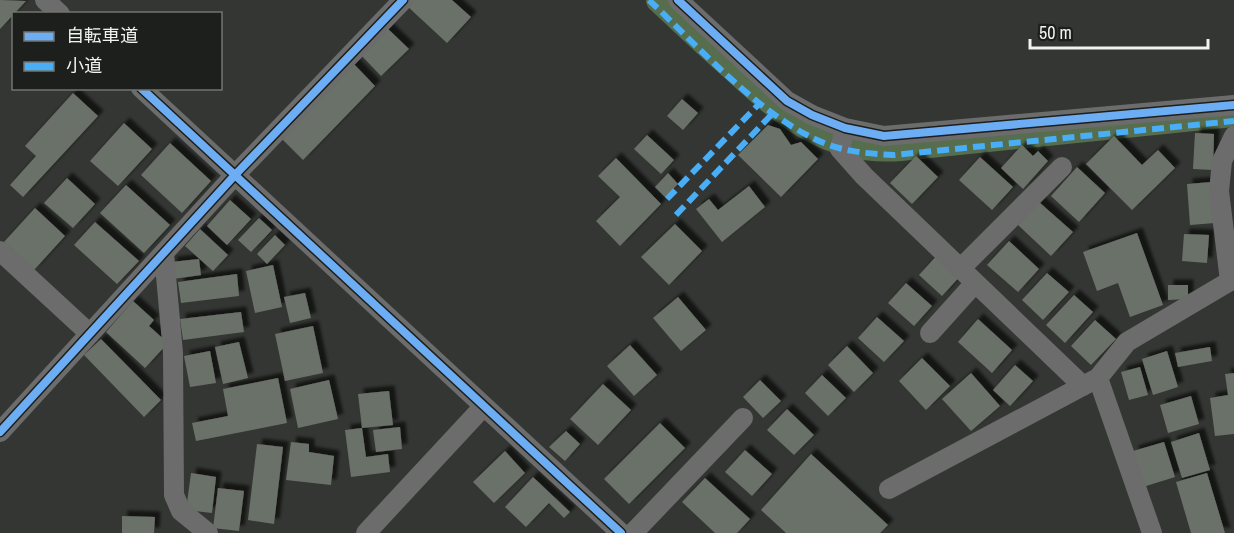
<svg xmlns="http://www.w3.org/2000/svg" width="1234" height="533" font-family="'Archivo Narrow','Noto Sans JP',sans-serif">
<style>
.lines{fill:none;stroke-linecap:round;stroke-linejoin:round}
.canal{stroke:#566e4d;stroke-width:26}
.building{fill:#6b7168;filter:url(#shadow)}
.minor{stroke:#6b6c6b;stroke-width:20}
.quiet{stroke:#49aef6;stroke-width:6;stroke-dasharray:12 6;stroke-linecap:butt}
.cycleway-casing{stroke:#1c1f1b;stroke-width:11}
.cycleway{stroke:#6dadf4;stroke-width:8}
</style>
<defs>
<filter id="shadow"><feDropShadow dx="5.5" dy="-5.5" stdDeviation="1.5" flood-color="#0009"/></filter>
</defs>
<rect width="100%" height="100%" fill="#333632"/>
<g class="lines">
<path class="canal" d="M659,0C684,23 708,46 733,68C784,115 828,154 901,148L1234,114"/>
</g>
<path class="building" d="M0,0L26,1L0,29Z
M410,0H452L471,17L447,43L406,5Z
M386,27L409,49L381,76L359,53Z
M352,62L375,86L303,160L279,136Z
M73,93L98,116L23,197L10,185L36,156L25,146Z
M682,99L698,113L683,130L667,116Z
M124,123L152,149L118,186L90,161Z
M768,125L780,129L791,145L801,142L818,159L781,197L738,155Z
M1195,133L1214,134L1213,170L1193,169Z
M647,135L674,160L661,174L634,149Z
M1114,136L1142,165L1158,150L1175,168L1132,210L1086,164Z
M170,143L211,181L182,213L141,175Z
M1022,145L1033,156L1038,151L1048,161L1023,189L1001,168Z
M916,156L938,177L912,204L890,183Z
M980,157L1013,187L992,210L959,180Z
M616,158L661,204L620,246L596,221L620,197L598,176Z
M1077,167L1105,193L1079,222L1051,196Z
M668,173L678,184L665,197L655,187Z
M67,178L95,204L73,228L44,203Z
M1212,182L1215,223L1190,225L1187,184Z
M126,185L170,225L144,253L100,213Z
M749,186L765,207L722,242L696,209L709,199L718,210Z
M230,200L251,219L227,245L207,226Z
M1039,202L1073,232L1051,256L1018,225Z
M35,208L65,236L34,270L4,242Z
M259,218L272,230L251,252L238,240Z
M95,222L139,261L117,284L74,245Z
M675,224L702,251L669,285L641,257Z
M200,229L228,255L213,271L185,246Z
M1137,233L1163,305L1130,317L1118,283L1097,291L1083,252Z
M1184,234L1209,235L1207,263L1182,261Z
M275,235L285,245L267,264L257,254Z
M1009,241L1039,269L1018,292L987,265Z
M940,252L963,273L942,296L919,275Z
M199,259L201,275L173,279L171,262Z
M273,265L282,307L255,313L246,271Z
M1047,273L1069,292L1043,320L1022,300Z
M237,274L239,296L181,303L178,282Z
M906,283L932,306L914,326L888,303Z
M1168,285H1188V299L1168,300Z
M305,293L311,318L290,323L284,297Z
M1074,295L1093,312L1065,343L1046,325Z
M678,297L706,330L681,351L653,318Z
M133,301L154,320L149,326L168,343L145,368L106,332Z
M241,312L244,332L183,340L180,319Z
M877,317L904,341L884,362L858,338Z
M978,319L1012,350L992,373L958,342Z
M1095,320L1116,339L1091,365L1071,346Z
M313,326L323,373L285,381L275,334Z
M101,339L161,400L144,417L84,355Z
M239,342L248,378L223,384L215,347Z
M630,345L657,375L634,396L607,366Z
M847,346L873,373L854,392L828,365Z
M1210,347L1212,361L1178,367L1175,353Z
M210,351L216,383L190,387L184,356Z
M1167,351L1178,387L1153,395L1142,359Z
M922,358L950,386L926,410L899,381Z
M1015,365L1033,381L1010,406L993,390Z
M1140,367L1148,395L1129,400L1121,372Z
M971,373L1000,406L971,431L942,399Z
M1234,373V434L1215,436L1210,398L1228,395L1225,374Z
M822,375L846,398L828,416L805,393Z
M278,378L287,423L196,441L192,423L228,416L223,389Z
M329,380L338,419L298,428L290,389Z
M760,380L781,401L763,418L743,397Z
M603,384L631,410L598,445L570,419Z
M389,391L393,425L362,428L358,394Z
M1191,396L1199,424L1168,433L1160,405Z
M787,409L814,435L794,455L767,430Z
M660,423L685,448L629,504L604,479Z
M400,427L402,449L376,452L373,430Z
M362,428L366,457L388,454L390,472L351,477L345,430Z
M566,431L580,444L565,461L549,447Z
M1199,433L1210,470L1182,478L1171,442Z
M291,442L309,444V452L334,456L331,485L286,480Z
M1164,442L1175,477L1143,487L1133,451Z
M257,444L283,447L274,524L248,520Z
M745,450L772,474L752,496L725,472Z
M505,451L525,473L494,503L473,482Z
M811,454L888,525L880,533H786L761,510Z
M191,473L216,477L212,513L186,510Z
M1207,473L1225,533H1191L1176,482Z
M533,477L570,512L564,518L549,503L526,527L505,507Z
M705,478L750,519L737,533H715L682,502Z
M218,488L244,491L239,531L213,528Z
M122,516L155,517L154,533H122Z"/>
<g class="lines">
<path class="minor" d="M45,0L60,14
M678,0L787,101L812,115L845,128L884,136L1234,105
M141,88L621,533
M845,128L840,149L864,176L1083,386
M0,251L90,334
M164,254L173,353L174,495L181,511L208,533
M960,269L1062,167
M930,333L975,283
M0,432L235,175L403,0
M889,489L1094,380
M366,533L484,406
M633,533L743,418
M1152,533L1098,378L1127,342L1230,281L1219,191L1222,161L1234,136"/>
<path class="quiet" d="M649,0C700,48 772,130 839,148C857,153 876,154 894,155L1234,121
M667,199L760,103
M676,215L772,114"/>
<g class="cycleway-casing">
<path id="cycleway" d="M678,0L787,101L812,115L845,128L884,136L1234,105
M141,88L621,533
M0,432L235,175L403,0"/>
</g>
<use href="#cycleway" class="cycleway"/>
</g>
<rect x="12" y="12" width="210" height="78" fill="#1c1f1b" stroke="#717470" stroke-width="1.5"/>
<rect x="24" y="32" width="30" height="9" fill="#6dadf4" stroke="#717470" stroke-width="1.5"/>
<text x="66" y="42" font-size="18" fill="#f0f4ef">自転車道</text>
<rect x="24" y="62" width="30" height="9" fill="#49aef6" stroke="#717470" stroke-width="1.5"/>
<text x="66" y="72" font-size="18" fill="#f0f4ef">小道</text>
<path d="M1030 39v9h178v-9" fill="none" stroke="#f0f4ef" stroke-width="3"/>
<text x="1039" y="39" font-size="18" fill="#f0f4ef" stroke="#1c1f1b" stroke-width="4.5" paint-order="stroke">50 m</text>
</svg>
